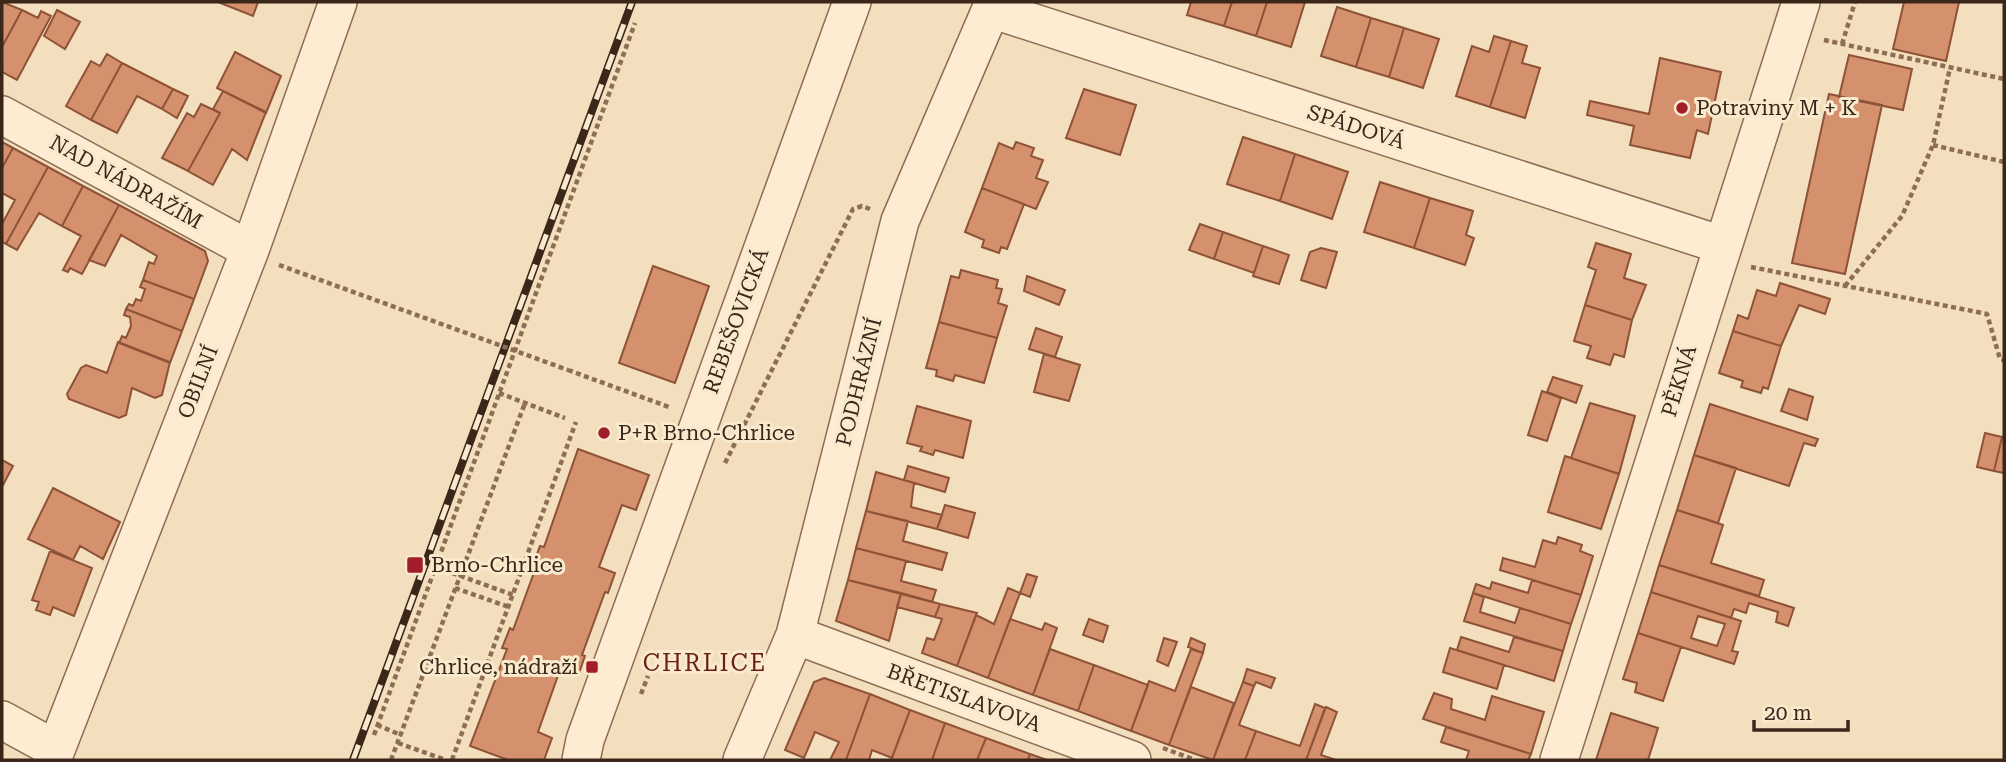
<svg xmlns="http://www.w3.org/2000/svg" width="2006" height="762" font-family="'Roboto Serif',serif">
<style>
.building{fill:#d5906e;stroke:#8e5237;stroke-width:2;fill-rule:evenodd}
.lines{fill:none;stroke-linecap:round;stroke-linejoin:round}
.street-casing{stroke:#8d6d54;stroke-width:40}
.path{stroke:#8d6d54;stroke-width:4.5;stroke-dasharray:5 3.5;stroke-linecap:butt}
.street{stroke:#fdecd1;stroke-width:37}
.rail-casing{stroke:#3a271a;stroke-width:8}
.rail{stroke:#f9e9cd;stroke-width:5;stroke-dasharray:16;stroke-linecap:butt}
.path-bridge{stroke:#8d6d54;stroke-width:4.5;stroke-dasharray:5 3.5;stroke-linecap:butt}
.poi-dot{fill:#a21d2a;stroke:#f9e9cd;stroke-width:2.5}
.labels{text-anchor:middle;stroke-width:6;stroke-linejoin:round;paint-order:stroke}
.poi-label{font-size:21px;fill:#3a271a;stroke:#f9e9cd;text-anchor:start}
.street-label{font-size:21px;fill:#3a271a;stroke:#f9e9cd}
.quarter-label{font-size:24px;letter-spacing:2px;fill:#6c2015;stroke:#f9e9cd}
</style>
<rect width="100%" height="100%" fill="#f3debd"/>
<path class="building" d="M2,2L22,10L2,47Z
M218,2H258L253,16Z
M1191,2H1232L1224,26L1187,15Z
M1232,2H1267L1256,36L1224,26Z
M1267,2H1305L1291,47L1256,36Z
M1904,2H1959L1946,61L1893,49Z
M1337,7L1371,18L1356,67L1321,56Z
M22,10L38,18L41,11L51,16L17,80L2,72V47Z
M57,10L80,22L65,49L44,36Z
M1371,18L1404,28L1389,77L1356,67Z
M1404,28L1439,39L1423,88L1389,77Z
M1494,36L1511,41L1490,107L1456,96L1472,46L1489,52Z
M1511,41L1527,46L1522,63L1540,68L1525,118L1490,107Z
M235,52L281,76L266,113L217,88Z
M107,54L122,63L91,120L66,106L91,61L100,66Z
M1849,55L1912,69L1903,110L1839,97Z
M1660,58L1721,72L1708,134L1697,130L1690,158L1630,145L1634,126L1587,115L1590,101L1649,114Z
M122,63L173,89L162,109L137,96L117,133L91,120Z
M173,89L188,96L177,118L162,109Z
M1084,89L1136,105L1120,155L1066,138Z
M223,91L266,112L247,160L232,149L213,185L188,171L220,113L213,109Z
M1829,94L1882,105L1845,274L1792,263Z
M201,104L220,113L188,171L162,158L187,113L194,117Z
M1243,137L1295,154L1280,201L1227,184Z
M2,142L13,148L2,168Z
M1016,142L1034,148L1031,156L1043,160L1036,178L1048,182L1036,209L982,188L999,143L1013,149Z
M13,148L48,167L6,244L2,242V224L15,200L2,193V168Z
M1295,154L1348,172L1332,219L1280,201Z
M48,167L83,186L62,226L39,213L17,250L6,244Z
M1380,182L1430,198L1414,248L1364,232Z
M83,186L119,205L82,274L70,268L68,272L63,270L81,236L62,226Z
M982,188L1024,204L1007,249L1001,247L999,253L982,247L984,240L965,232Z
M1430,198L1473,211L1466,235L1474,238L1465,265L1414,248Z
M119,205L205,251L208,261L194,299L143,280L149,262L154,264L157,256L121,235L105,266L89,260Z
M1200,224L1223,232L1214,259L1189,250Z
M1223,232L1263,246L1254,273L1214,259Z
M1596,243L1631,254L1624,278L1646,285L1632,320L1585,305L1596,270L1588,267Z
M1263,246L1289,255L1279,284L1253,276Z
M1321,248L1337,252L1326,288L1301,280L1310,252Z
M653,266L709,286L675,383L619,363Z
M961,270L998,280L996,288L1002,289L998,303L1007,306L997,338L939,322L951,276L959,278Z
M1027,276L1065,290L1059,305L1024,291Z
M143,280L194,299L182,331L126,309L129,304L133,306L136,299L141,301L145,289L140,287Z
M1780,283L1830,299L1825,314L1799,305L1781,346L1733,331L1738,315L1748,319L1757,290L1776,296Z
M1585,305L1632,320L1624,357L1614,354L1610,365L1587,358L1591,346L1574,341Z
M126,309L182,331L170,363L119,343L122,336L126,338L131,326L130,317L124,315Z
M939,322L997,338L984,383L955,375L953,381L936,376L937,370L926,368Z
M1036,328L1062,337L1055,357L1029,349Z
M1733,331L1781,346L1768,389L1763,387L1761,393L1741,387L1743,381L1719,373Z
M118,342L170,362L162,395L155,398L132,388L126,415L119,418L69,399L67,394L81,368L86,365L107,373Z
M1044,354L1080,365L1069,401L1034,392Z
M1553,377L1582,386L1576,403L1547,392Z
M1789,389L1813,397L1807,420L1781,411Z
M1542,391L1561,398L1547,441L1528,435Z
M1590,403L1635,416L1619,474L1571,458Z
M1710,404L1818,439L1815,446L1804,443L1789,486L1694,455Z
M917,406L971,421L963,458L935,450L933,455L920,451L922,447L907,443Z
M1985,433L2002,437L1994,471L1977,467Z
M2002,437L2004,438V473L1994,471Z
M578,449L649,475L636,510L622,505L599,567L615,573L608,593L605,592L582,655L585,656L578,676L560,670L538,732L552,738L544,760H508L470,746L507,649L502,648L510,628L513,630L536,567L533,565L540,546L544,547Z
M1694,455L1736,468L1718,523L1677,510Z
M1565,456L1619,474L1601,529L1548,512Z
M2,460L13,466L2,487Z
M908,466L949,478L945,492L904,480Z
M876,472L914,483L911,507L942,515L937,529L866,511Z
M53,488L120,522L103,559L80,546L73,560L28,539Z
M945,505L975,513L968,538L937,529Z
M1677,510L1723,525L1711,563L1764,580L1759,596L1659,565Z
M866,511L908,521L903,541L947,553L942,570L856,548Z
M1558,537L1582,545L1580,551L1593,556L1581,595L1500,570L1503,558L1535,567L1543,540L1556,544Z
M856,548L906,561L901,581L936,590L932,602L848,580Z
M50,551L92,568L74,616L53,607L50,615L36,610L39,602L32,600Z
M1659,565L1794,608L1788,626L1776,622L1778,612L1749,603L1746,613L1734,609L1731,618L1651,592Z
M1027,574L1037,577L1030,597L1020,593Z
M848,580L901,593L889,641L836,621Z
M1532,580L1581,595L1571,624L1473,593L1476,584L1490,589L1492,582L1528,593Z
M1008,588L1020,593L988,678L957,666L976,615L994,624Z
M1651,592L1741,621L1732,651L1738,652L1734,664L1638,633ZM1698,616L1725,624L1717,646L1691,638Z
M901,593L940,604L935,617L897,607Z
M1473,593L1484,597L1480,612L1515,623L1520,608L1571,624L1563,651L1464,621Z
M940,604L977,613L957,666L922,653L927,638L934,640L942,619L935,617Z
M1010,619L1042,630L1045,623L1057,628L1033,695L988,678Z
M1089,619L1108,626L1103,642L1083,635Z
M1638,633L1681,647L1663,701L1635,692L1637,683L1623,679Z
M1461,637L1509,652L1514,637L1563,651L1554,681L1457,650Z
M1164,638L1177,642L1168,666L1157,661Z
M1191,638L1205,644L1203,653L1188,647Z
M1450,648L1504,665L1497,689L1443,672Z
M1050,649L1094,665L1078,711L1033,695Z
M1191,649L1203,653L1169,745L1131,731L1149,681L1175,691Z
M1094,665L1148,685L1131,731L1078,711Z
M1247,669L1275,678L1271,688L1256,682L1254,686L1243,682Z
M824,678L870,694L846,760H830L839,742L815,732L804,758L785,750L814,682Z
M1243,682L1254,686L1239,725L1256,731L1245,760H1213Z
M1191,687L1234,703L1213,760L1169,745Z
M1434,693L1452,699L1451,709L1485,720L1492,696L1544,712L1531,754L1423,719Z
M870,694L910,710L892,758L872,750L869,760H846Z
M1315,704L1325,708L1306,760H1245L1256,731L1300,746Z
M1326,707L1337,712L1321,755L1336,760H1306Z
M910,710L945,723L932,760H891Z
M1611,713L1658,728L1648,760H1596Z
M945,723L986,738L977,760H932Z
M1446,727L1531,754L1528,760H1466L1469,751L1441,742Z
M986,738L1030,754L1028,760H977Z
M1030,754L1047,760H1028Z"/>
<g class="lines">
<g class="street-casing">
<path id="street" d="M2,115L250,250
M795,635L1132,760
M2,720L55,749
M52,760L250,250L338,2
M581,760L585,740L852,2
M742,760L795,635L900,221L991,9L1722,245
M1559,760L1801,2"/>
</g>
<path class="path" d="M1824,40L2004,79
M1842,44L1855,2
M1933,145L2004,162
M1751,267L1987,314L2000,359L2004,360
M1845,286L1902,216L1933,145L1950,68
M568,370L669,407
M499,393L565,418
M725,463L853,209L862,206L870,209
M436,567L513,595
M455,588L509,607
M641,694L648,676
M377,725L401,735
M374,735L635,23
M398,743L446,760
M1163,748L1195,760
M391,760L525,403
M452,760L576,422"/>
<use href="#street" class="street"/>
<g class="rail-casing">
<path id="rail" d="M353,760L632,2"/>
</g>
<use href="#rail" class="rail"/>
<path class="path-bridge" d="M279,265L568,370"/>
</g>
<g class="poi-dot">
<circle cx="1682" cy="108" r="7"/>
<circle cx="604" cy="433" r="7"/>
<rect x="406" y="556" width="18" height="18" rx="3.5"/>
<rect x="585" y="660" width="14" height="14" rx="3.5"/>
</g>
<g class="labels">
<g class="poi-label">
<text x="1696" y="115">Potraviny M + K</text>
<text x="618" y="440">P+R Brno-Chrlice</text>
<text x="431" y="572">Brno-Chrlice</text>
<text x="578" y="674" text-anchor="end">Chrlice, nádraží</text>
</g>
<g class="street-label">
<text transform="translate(1356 127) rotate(18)" y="7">SPÁDOVÁ</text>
<text transform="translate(126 182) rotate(29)" y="7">NAD NÁDRAŽÍM</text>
<text transform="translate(736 321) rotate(-70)" y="7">REBEŠOVICKÁ</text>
<text transform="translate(1679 381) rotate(-73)" y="7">PĚKNÁ</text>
<text transform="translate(198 382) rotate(-69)" y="7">OBILNÍ</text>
<text transform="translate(859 382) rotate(-76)" y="7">PODHRÁZNÍ</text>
<text transform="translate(964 698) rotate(20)" y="7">BŘETISLAVOVA</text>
</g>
<g class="quarter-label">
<text x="705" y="671">CHRLICE</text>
</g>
</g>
<rect width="2006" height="762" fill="none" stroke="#3a271a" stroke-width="7"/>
<path d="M1754 720v10h94v-10" fill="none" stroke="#3a271a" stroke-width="3.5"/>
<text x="1764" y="720" font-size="21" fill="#3a271a" stroke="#f9e9cd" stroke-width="5" paint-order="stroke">20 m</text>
</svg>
